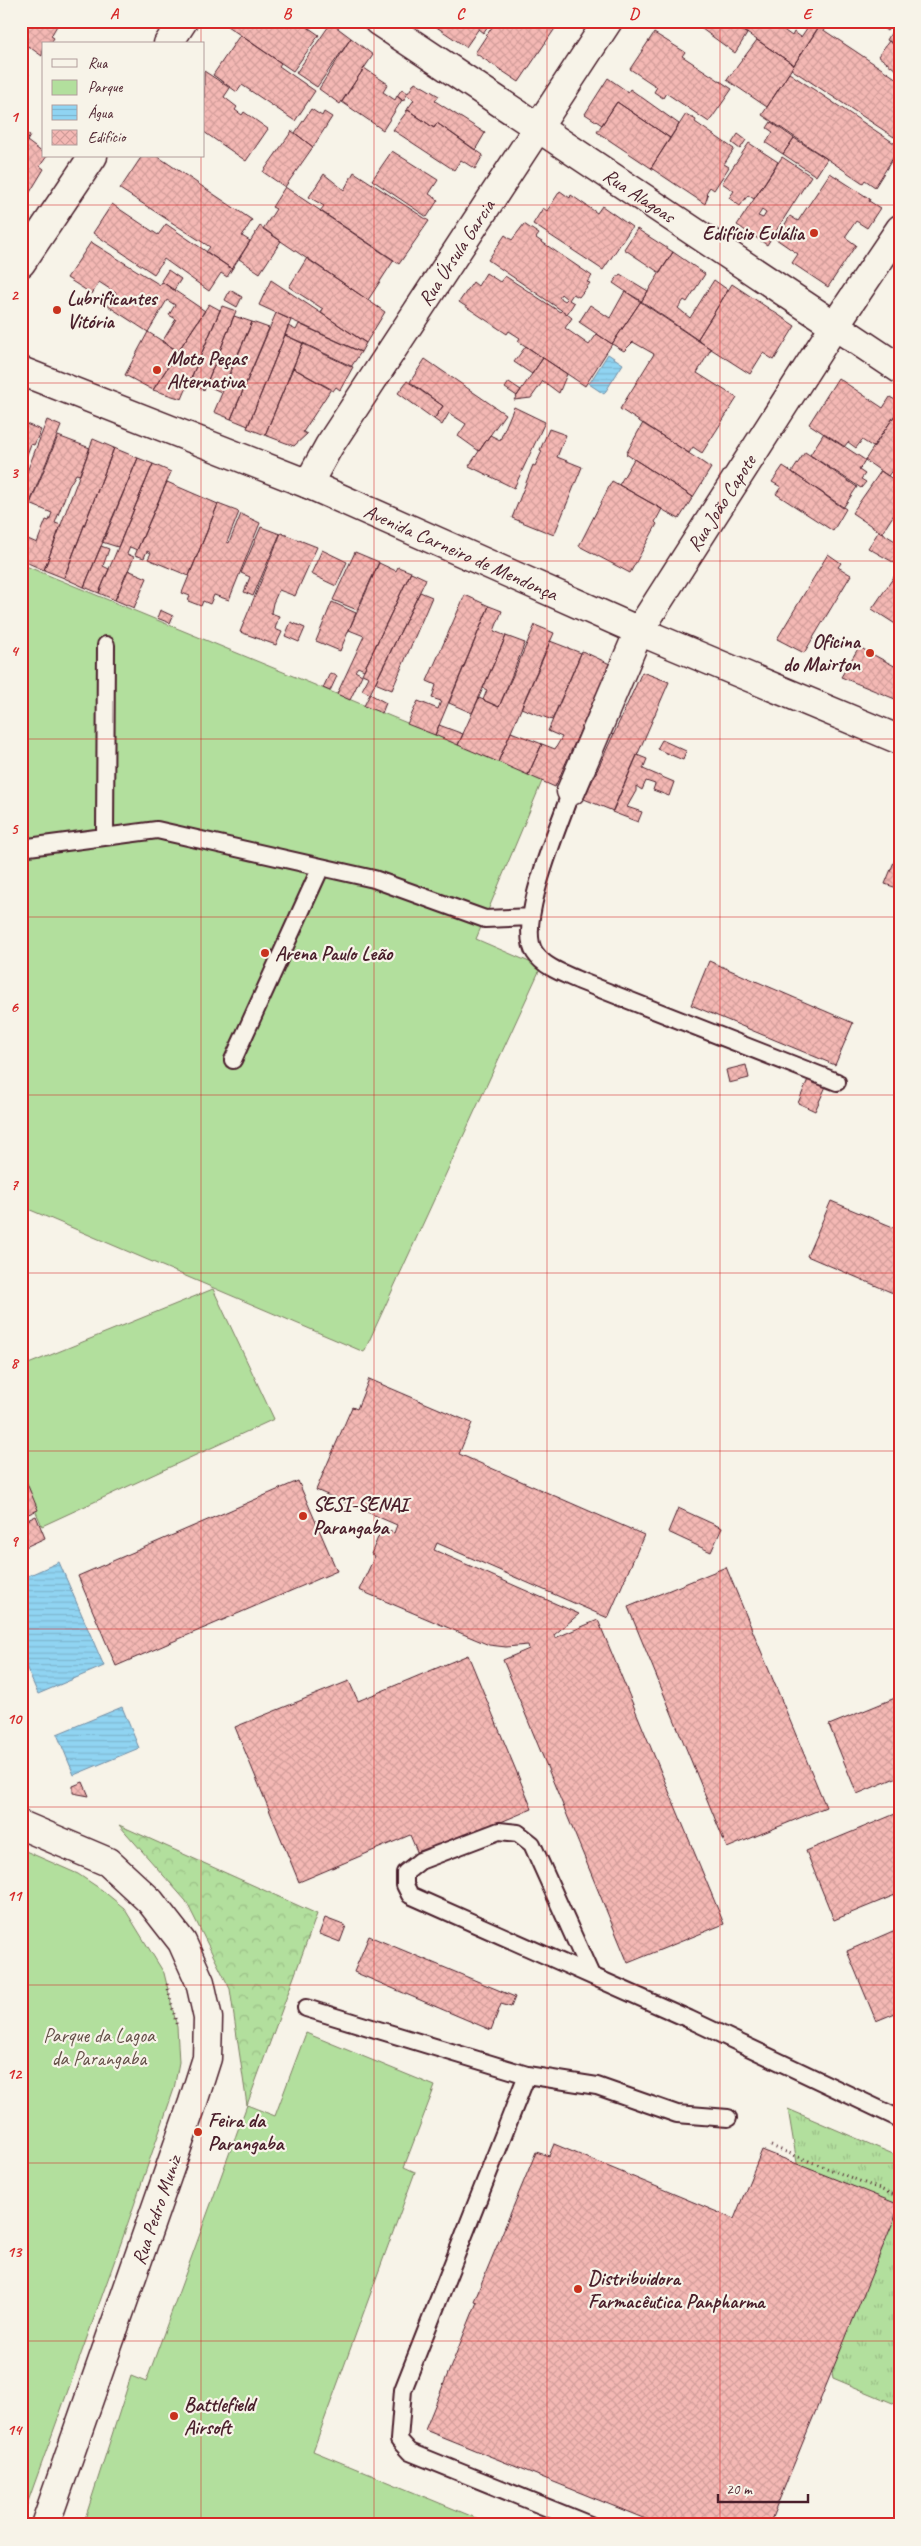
<svg xmlns="http://www.w3.org/2000/svg" width="921" height="2546" font-family="Caveat,sans-serif">
<style>
.grass{fill:url(#grass-tufts);stroke:#7e7f64}
.forest{fill:url(#forest-crowns);stroke:#7e7f64}
.park{fill:#b2df9d;stroke:#7e7f64}
.water{fill:url(#water-rules);stroke:#748ca2}
.building{fill:url(#building-cross-hatch);stroke:#4a1f2b;fill-rule:evenodd}
.lines{fill:none;stroke-linecap:round;stroke-linejoin:round}
.lane-casing{stroke:#4a1f2b;stroke-width:20}
.street-casing{stroke:#4a1f2b;stroke-width:31}
.secondary-casing{stroke:#4a1f2b;stroke-width:31}
.path{stroke:#4a1f2b;stroke-width:3;stroke-dasharray:1 4;stroke-linecap:butt}
.lane{stroke:#f7f3e8;stroke-width:16}
.street{stroke:#f7f3e8;stroke-width:28}
.secondary{stroke:#f7f3e8;stroke-width:28}
.grid{fill:none;stroke:#d62828;stroke-width:1;stroke-opacity:0.55}
.poi-dot{fill:#c8321e;stroke:#f7f3e8;stroke-width:2}
.labels{text-anchor:middle;stroke-width:4.5;stroke-linejoin:round;paint-order:stroke}
.street-label{font-size:20px;fill:#4a1f2b;stroke:#f7f3e8}
.poi-label{font-size:20px;font-weight:bold;fill:#4a1f2b;stroke:#f7f3e8;text-anchor:start}
.park-label{font-size:20px;fill:#644f48;stroke:#f7f3e8}
.neatline{fill:none;stroke:#d62828;stroke-width:2}
.grid-label{font-size:16px;text-anchor:middle;font-weight:bold;fill:#d62828}
</style>
<defs>
<pattern id="grass-tufts" width="24" height="20" patternUnits="userSpaceOnUse" patternTransform="scale(1.25)"><rect width="24" height="20" fill="#b2df9d"/><path d="M3 7l-1-3M5 7V3M7 7l1-3M15 17l-1-3M17 17v-4M19 17l1-3" fill="none" stroke="#9bbf87"/></pattern>
<pattern id="forest-crowns" width="20" height="18" patternUnits="userSpaceOnUse" patternTransform="scale(1.25)"><rect width="20" height="18" fill="#b2df9d"/><path d="M2 6a3 3 0 1 1 6 0M12 15a3 3 0 1 1 6 0" fill="none" stroke="#9bbf87"/></pattern>
<pattern id="water-rules" width="6" height="5" patternUnits="userSpaceOnUse" patternTransform="scale(1.25)"><rect width="6" height="5" fill="#90d4f2"/><path d="M0 2.5h6" fill="none" stroke="#7eb6d0"/></pattern>
<pattern id="building-cross-hatch" width="8" height="8" patternUnits="userSpaceOnUse" patternTransform="scale(1.25)"><rect width="8" height="8" fill="#f4b8b4"/><path d="M0 0l8 8M0 8l8-8" fill="none" stroke="#d39e9b"/></pattern>
</defs>
<rect width="100%" height="100%" fill="#f7f3e8"/>
<filter id="ink" filterUnits="userSpaceOnUse"><feTurbulence type="fractalNoise" baseFrequency=".02" numOctaves="2"/><feDisplacementMap in="SourceGraphic" scale="10" xChannelSelector="R" yChannelSelector="G"/><feConvolveMatrix kernelMatrix="1 2 1 2 8 2 1 2 1" color-interpolation-filters="sRGB"/></filter>
<g filter="url(#ink)">
<path class="grass" d="M788,2109L900,2157V2393L895,2404L833,2378Z"/>
<path class="forest" d="M119,1825L317,1914L247,2105L230,1989L186,1901Z"/>
<path class="park" d="M21,564L543,779L476,939L541,967L364,1352L21,1206Z
M213,1289L274,1419L42,1526L21,1477V1367Z
M21,1849L78,1874L102,1890L124,1908L164,1973L177,2027L179,2062L174,2089L121,2243L21,2521Z
M306,2033L435,2086L404,2167L415,2172L313,2451L493,2525H83L131,2376L146,2382L247,2105L275,2116Z"/>
<path class="water" d="M608,354L623,364L604,394L589,384Z
M59,1562L104,1666L38,1694L21,1655V1579Z
M122,1707L139,1748L74,1775L57,1734Z"/>
<path class="building" d="M21,21H54L58,24L51,36L54,38L50,44H44L42,56L28,46L25,51L21,48Z
M228,21H299L319,35L293,71L227,26Z
M429,21H443L438,28Z
M443,21H484L466,47L438,28Z
M496,21H548L556,27L519,82L475,53Z
M548,21H560L556,27Z
M691,21H729L747,34L735,53Z
M729,21H771L792,36L794,32L801,37L812,21L821,23L794,65Z
M873,21H894L887,31Z
M483,22L488,26L483,33L478,29Z
M331,23L351,38L317,87L296,73Z
M897,23L900,25V48L887,40Z
M819,27L900,81V138L895,135L894,137L791,69Z
M654,33L685,52L682,56L732,89L709,122L666,93L663,98L654,92L657,87L630,69Z
M240,35L281,63L279,66L315,91L295,121L242,85L237,92L213,75Z
M351,38L373,55L340,104L319,89Z
M757,40L794,65L767,107L727,80Z
M889,41L900,48V73L878,56Z
M364,68L388,84L383,92L395,100L397,96L402,100L383,130L342,102Z
M21,69L29,74L21,87Z
M204,71L230,88L224,97L237,107L235,110L242,115L244,112L268,129L246,161L204,132Z
M789,73L900,147L875,187L865,180L863,183L762,115Z
M608,78L628,92L630,89L679,124L670,138L617,102L602,125L585,114Z
M415,82L439,96L435,101L485,133L475,150L437,123L434,128L408,110L406,111L414,100L407,95L403,101L397,96L402,89L408,93Z
M617,102L670,138L651,168L597,132Z
M311,109L322,116L324,112L332,117L313,147L295,133Z
M408,110L434,128L437,123L483,155L475,169L461,160L454,170L393,130Z
M686,114L696,120L695,122L734,149L724,164L729,167L714,190L710,187L706,193L708,195L705,204L651,168Z
M771,122L794,138L783,154L766,143L773,132L767,128Z
M21,130L30,136L27,141L47,156L40,166L44,169L21,207Z
M292,131L313,147L285,187L263,172Z
M738,134L746,140L740,149L732,143Z
M794,138L827,159L816,176L783,154Z
M749,143L778,162L754,199L748,195L740,206L729,198L734,191L722,183Z
M392,151L438,180L429,194L438,200L427,217L372,180Z
M142,156H157L252,220L242,236L250,241L232,269L206,252L210,247L120,189Z
M782,157L811,176L767,245L737,225ZM762,210L766,213L763,218L758,216Z
M354,172L429,221L399,264L320,211L324,206L309,197L324,174L344,190Z
M830,173L870,199L869,201L880,208L867,228L856,221L845,237L856,245L828,287L792,263L798,254L776,239L790,216L798,221Z
M285,187L394,260L368,300L263,229L276,209L272,207Z
M560,191L570,198L571,195L597,213L602,206L632,227L603,270L533,224L543,208L547,211Z
M112,204L158,235L166,224L232,269L227,277L221,273L209,291L164,259L154,274L93,233Z
M524,224L539,234L536,238L592,276L587,282L590,283L579,297L573,294L569,300L574,303L567,314L488,260L505,235L512,240ZM561,294L567,299L565,301L559,297Z
M260,226L281,241L260,273L239,259Z
M637,229L673,252L660,273L624,249Z
M91,242L160,285L162,282L205,311L178,351L162,342L176,319L169,315L175,305L167,300L148,332L108,306L116,293L99,282L92,294L67,278Z
M673,252L705,274L687,302L684,300L678,308L690,318L714,280L728,290L697,340L641,302Z
M307,258L385,312L366,343L321,313L323,309L289,287Z
M168,270L181,279L174,290L161,281Z
M486,273L500,282L505,276L560,312L562,310L572,318L565,328L589,345L597,334L612,344L585,386L518,341L520,338L509,331L507,334L459,302L473,282L478,286Z
M620,274L648,291L641,302L613,283Z
M271,280L366,343L361,352L259,305Z
M732,284L795,326L774,360L763,353L750,374L697,340Z
M230,290L242,297L237,307L225,300Z
M625,291L641,301L612,344L579,322L590,305L610,318Z
M641,301L711,349L697,373L737,398L702,453L693,447L689,453L620,409L654,354L633,342L624,351L612,344Z
M209,304L220,310L182,399L153,390Z
M222,306L236,311L204,390L189,383Z
M276,313L291,320L248,426L231,419Z
M234,316L252,322L221,392L206,385Z
M252,322L269,328L231,419L214,412Z
M299,324L356,350L361,352L351,367L285,335L288,326L296,330Z
M148,332L178,351L153,390L125,375Z
M285,335L303,343L265,435L247,428Z
M303,343L353,367L340,390L336,387L333,391L293,368Z
M526,346L543,358L532,374L514,362Z
M543,358L567,374L559,393L543,381L531,398L514,400Z
M425,359L505,414L479,451L458,436L466,424L449,413L442,425L434,419L443,406L410,382Z
M293,368L331,389L303,432L307,434L294,446L265,435Z
M838,378L883,408L890,397L900,403V408L873,447L862,440L856,448L848,442L844,447L809,424Z
M407,381L443,406L434,419L398,393Z
M509,382L521,390L517,396L505,388Z
M514,407L545,422L514,488L469,466L490,435L500,440Z
M895,415L900,418V474L893,469L888,476L865,460Z
M47,420L61,426L27,510L21,508V487Z
M21,422L41,430L34,445L31,444L21,470Z
M643,423L711,468L693,497L626,454Z
M549,429L566,435L557,457L582,467L554,535L512,518L533,465L535,466L542,451L540,450Z
M824,433L865,460L859,470L865,474L861,479L866,482L861,488L810,455Z
M58,436L90,448L80,475L76,474L69,486L55,523L61,525L44,570L21,560V536L37,543L46,520L49,521L52,513L30,504Z
M93,439L114,448L64,578L44,570Z
M114,448L138,458L84,587L64,578Z
M805,452L857,487L843,508L792,472Z
M138,458L153,464L118,547L102,542Z
M634,459L693,497L679,519L619,485Z
M153,464L171,472L137,550L130,547L127,554L134,557L115,600L99,593Z
M783,466L846,509L833,531L776,494L781,487L772,482Z
M881,471L900,484V505L882,533L852,513Z
M612,481L662,509L655,522L657,524L630,573L579,546Z
M167,482L218,504L189,576L148,559L151,553L147,551L144,558L135,555Z
M218,504L239,512L227,542L229,543L241,514L260,523L229,600L214,595L210,604L203,601L201,606L188,601L190,596L182,593Z
M261,527L280,534L253,596L244,592L250,577L241,573Z
M879,531L900,544V566L868,548Z
M281,533L317,547L295,596L279,590L273,603L271,613L279,616L275,629L282,632L276,645L240,632Z
M101,546L109,549L103,566L109,569L99,593L84,587Z
M322,550L347,562L336,586L311,574Z
M355,552L379,562L357,610L333,600Z
M828,554L841,563L838,567L851,575L804,653L777,639Z
M379,563L396,571L398,567L411,572L364,670L358,667L355,671L362,675L350,700L337,694L364,636L349,630Z
M900,568V627L872,609Z
M128,570L147,578L134,608L115,600Z
M411,572L426,579L370,694L362,690L369,677L362,674Z
M420,592L432,597L392,690L375,683Z
M465,595L489,606L435,735L407,724L418,701L438,709L441,701L432,698L436,685L427,681Z
M332,602L356,613L340,651L316,641Z
M489,606L502,611L494,631L506,636L472,713L449,703Z
M160,610L173,616L170,623L157,618Z
M291,622L305,628L299,642L285,636Z
M535,625L554,633L498,762L458,745L479,698L499,707Z
M506,636L525,643L499,707L483,700L487,690L483,688Z
M550,641L581,653L552,720L521,708Z
M859,647L900,669V701L841,677Z
M582,651L610,664L555,787L528,775L542,744L555,749L562,737L548,731Z
M642,672L669,682L613,811L584,799Z
M330,673L337,676L330,691L323,688Z
M370,694L386,703L382,713L364,706Z
M439,725L463,734L458,745L435,735Z
M511,732L542,744L528,775L498,762Z
M662,740L686,751L683,760L657,749Z
M637,755L647,759L643,769L674,782L669,796L653,790L655,784L646,781L642,790L636,786V791L627,807L642,812L638,822L612,812Z
M900,847V889L885,884Z
M709,961L853,1023L835,1065L691,1005Z
M746,1065L749,1078L729,1083L726,1070Z
M809,1077L827,1084L815,1111L798,1103Z
M831,1201L900,1230V1296L807,1256Z
M369,1379L472,1423L459,1454L644,1535L608,1618L437,1543L434,1550L579,1614L554,1635L555,1638L598,1620L724,1924L628,1963L503,1660L529,1649L528,1645L506,1647L489,1645L359,1590L375,1556L371,1554L382,1528L394,1533L397,1525L316,1490L352,1407L357,1409Z
M21,1469L38,1510L21,1517Z
M298,1481L337,1571L116,1666L78,1576Z
M678,1508L722,1528L711,1552L668,1532Z
M36,1516L45,1538L21,1549V1523Z
M726,1567L826,1807L727,1848L628,1607Z
M468,1655L532,1809L419,1856L410,1835L299,1882L235,1727L349,1681L358,1701Z
M900,1696V1776L857,1794L829,1725Z
M83,1782L89,1796L73,1793V1786Z
M900,1812V1893L834,1920L806,1851Z
M325,1918L346,1926L340,1942L319,1934Z
M900,1928V2011L876,2021L847,1951Z
M369,1936L515,1997L511,2007L501,2004L491,2030L354,1972Z
M554,2144L734,2219L762,2150L900,2205L769,2525H652L653,2522L425,2430L477,2302L474,2301L536,2152L549,2156Z"/>
<g class="lines">
<g class="lane-casing">
<path id="lane" d="M571,791C560,824 515,925 535,953C545,968 565,974 580,981L837,1082
M105,837L106,645
M21,848L157,830L374,879L485,919L531,917
M233,1060L321,867
M591,1975L532,1844L518,1833L499,1831L420,1861L405,1873V1885L410,1895L689,2019L900,2119
M306,2008L527,2075
M590,2525L410,2452L399,2440L403,2390L527,2075L597,2086L677,2114L728,2118"/>
</g>
<g class="street-casing">
<g id="street">
<path id="s1" d="M378,21L900,369"/>
<path d="M168,44L183,21"/>
<path d="M21,263L93,156"/>
<path id="s2" d="M308,484L329,446L608,21"/>
<path id="s3" d="M571,791L639,631L835,325L900,229"/>
<path d="M21,1825L108,1862L150,1901L182,1942L200,1982L208,2018L207,2058L193,2102L45,2525"/>
</g>
</g>
<g class="secondary-casing">
<g id="secondary">
<path id="s4" d="M21,371L308,484L639,631L900,740"/>
</g>
</g>
<path class="path" d="M167,1984L177,2027
M771,2146L900,2197
M899,2406L900,2404"/>
<use href="#lane" class="lane"/>
<use href="#street" class="street"/>
<use href="#secondary" class="secondary"/>
</g>
</g>
<path class="grid" d="M201,21V44M374,21V2525M547,21V2525M720,21V2525M201,156V2525M21,205H900M21,383H900M21,561H900M21,739H900M21,917H900M21,1095H900M21,1273H900M21,1451H900M21,1629H900M21,1807H900M21,1985H900M21,2163H900M21,2341H900"/>
<g class="poi-dot">
<circle cx="814" cy="233" r="5"/>
<circle cx="57" cy="310" r="5"/>
<circle cx="157" cy="370" r="5"/>
<circle cx="870" cy="653" r="5"/>
<circle cx="265" cy="953" r="5"/>
<circle cx="303" cy="1516" r="5"/>
<circle cx="198" cy="2132" r="5"/>
<circle cx="578" cy="2289" r="5"/>
<circle cx="174" cy="2416" r="5"/>
</g>
<g class="labels">
<g class="street-label">
<text dy="7" stroke="none"><textPath href="#s1" startOffset="314">Rua Alagoas</textPath></text>
<text dy="7" stroke="none"><textPath href="#s2" startOffset="275">Rua Úrsula Garcia</textPath></text>
<text dy="7" stroke="none"><textPath href="#s3" startOffset="326">Rua João Capote</textPath></text>
<text dy="7" stroke="none"><textPath href="#s4" startOffset="476">Avenida Carneiro de Mendonça</textPath></text>
<text transform="translate(156 2210) rotate(-71)" y="7">Rua Pedro Muniz</text>
</g>
<g class="poi-label">
<text x="804" y="240" text-anchor="end">Edifício Eulália</text>
<text x="67" y="305">Lubrificantes<tspan x="67" dy="23">Vitória</tspan></text>
<text x="167" y="365">Moto Peças<tspan x="167" dy="23">Alternativa</tspan></text>
<text x="860" y="648" text-anchor="end">Oficina<tspan x="860" dy="23">do Mairton</tspan></text>
<text x="275" y="960">Arena Paulo Leão</text>
<text x="313" y="1511">SESI-SENAI<tspan x="313" dy="23">Parangaba</tspan></text>
<text x="208" y="2127">Feira da<tspan x="208" dy="23">Parangaba</tspan></text>
<text x="588" y="2285">Distribuidora<tspan x="588" dy="23">Farmacêutica Panpharma</tspan></text>
<text x="184" y="2411">Battlefield<tspan x="184" dy="23">Airsoft</tspan></text>
</g>
<g class="park-label">
<text x="99" y="2042">Parque da Lagoa<tspan x="99" dy="23">da Parangaba</tspan></text>
</g>
</g>
<rect width="921" height="2546" fill="none" stroke="#f7f3e8" stroke-width="55"/>
<rect x="42" y="42" width="162" height="115" fill="#f7f3e8" stroke="#b29e9c"/>
<rect x="52" y="59" width="25" height="8" fill="#f7f3e8" stroke="#b29e9c"/>
<text x="88" y="68" font-size="15" fill="#4a1f2b">Rua</text>
<rect x="52" y="80" width="25" height="15" fill="#b2df9d" stroke="#b29e9c"/>
<text x="88" y="92" font-size="15" fill="#4a1f2b">Parque</text>
<rect x="52" y="105" width="25" height="15" fill="url(#water-rules)" stroke="#b29e9c"/>
<text x="88" y="118" font-size="15" fill="#4a1f2b">Água</text>
<rect x="52" y="130" width="25" height="15" fill="url(#building-cross-hatch)" stroke="#b29e9c"/>
<text x="88" y="142" font-size="15" fill="#4a1f2b">Edifício</text>
<path d="M718 2494v8h90v-8" fill="none" stroke="#4a1f2b" stroke-width="2.5"/>
<text x="726" y="2494" font-size="15" fill="#4a1f2b" stroke="#f7f3e8" stroke-width="4" paint-order="stroke">20 m</text>
<rect x="28" y="28" width="866" height="2490" class="neatline"/>
<g class="grid-label">
<text x="114" y="19">A</text>
<text x="287" y="19">B</text>
<text x="460" y="19">C</text>
<text x="634" y="19">D</text>
<text x="807" y="19">E</text>
<text x="14" y="122">1</text>
<text x="14" y="300">2</text>
<text x="14" y="478">3</text>
<text x="14" y="656">4</text>
<text x="14" y="834">5</text>
<text x="14" y="1012">6</text>
<text x="14" y="1190">7</text>
<text x="14" y="1368">8</text>
<text x="14" y="1546">9</text>
<text x="14" y="1724">10</text>
<text x="14" y="1901">11</text>
<text x="14" y="2079">12</text>
<text x="14" y="2257">13</text>
<text x="14" y="2435">14</text>
</g>
</svg>
